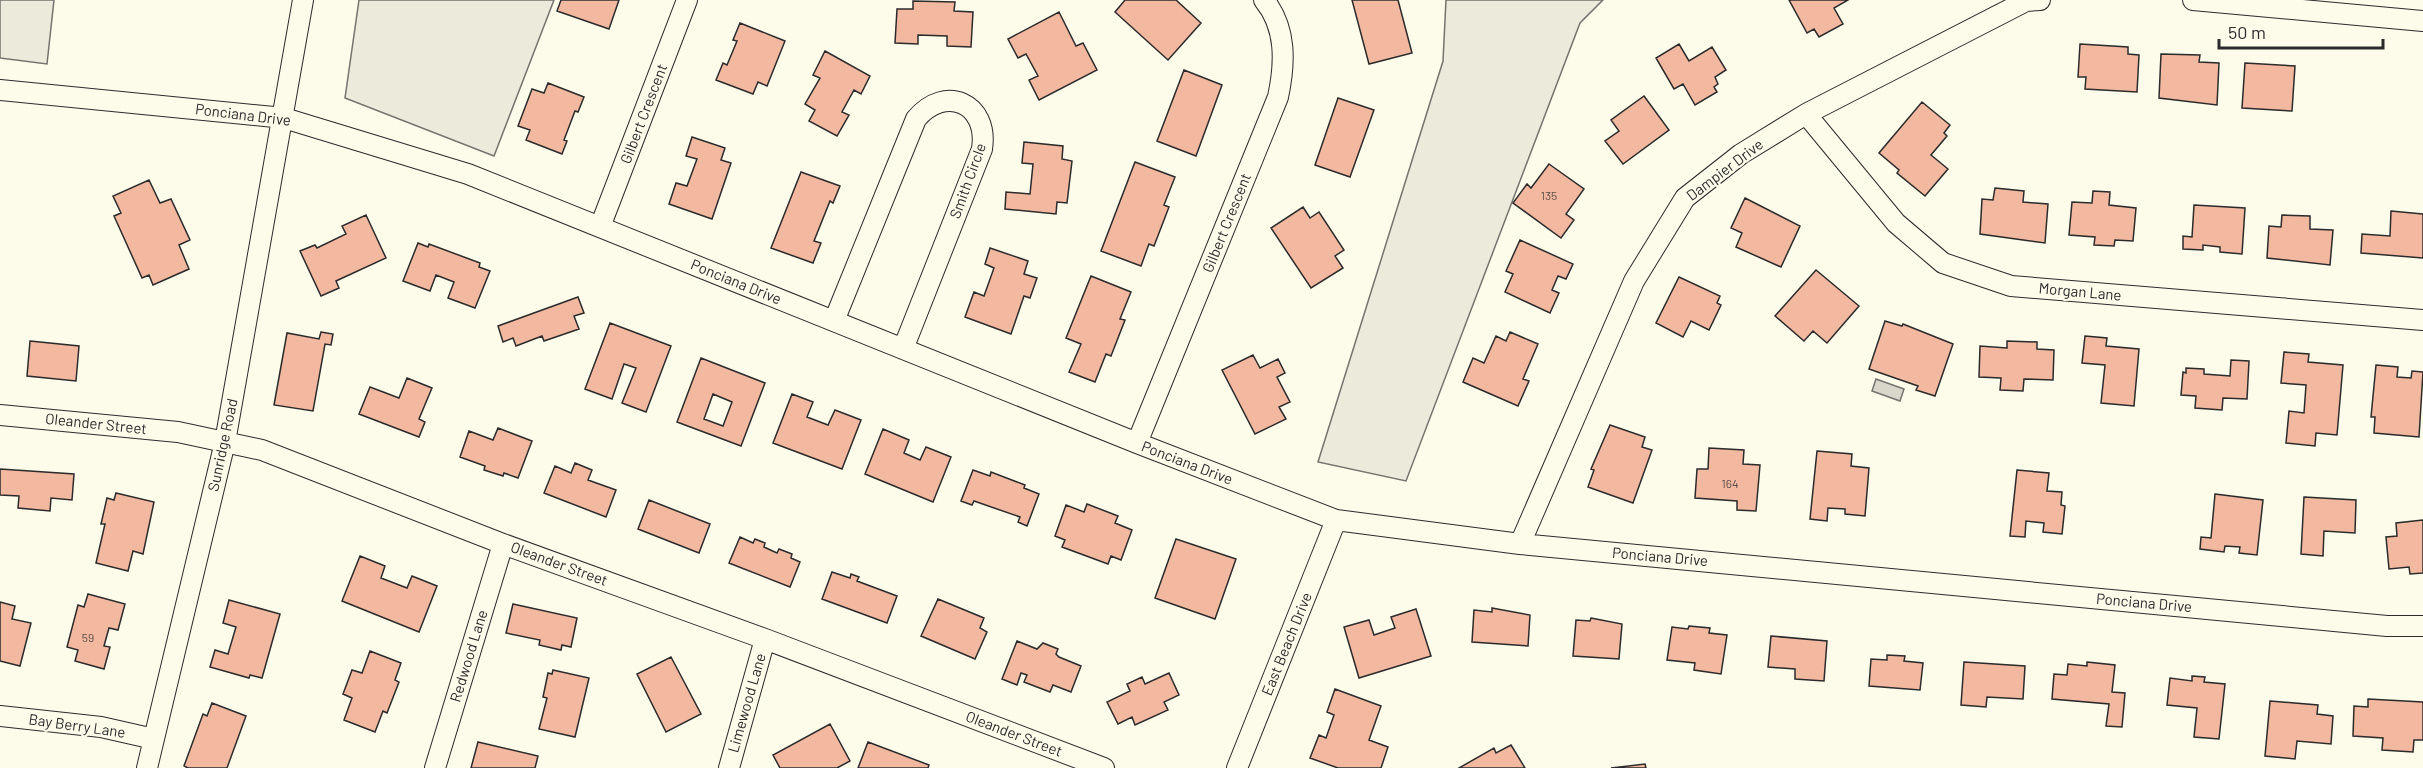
<svg xmlns="http://www.w3.org/2000/svg" width="2423" height="768" font-family="Barlow,sans-serif">
<style>
.green{fill:#ecebdb;stroke:#74746e;stroke-width:1.5}
.water{fill:#d8d7c9;stroke:#74746e;stroke-width:1.5}
.building{fill:#f2b8a0;stroke:#2b2b2b;stroke-width:1.5;fill-rule:evenodd}
.lines{fill:none;stroke-linecap:round;stroke-linejoin:round}
.minor-casing{stroke:#2b2b2b;stroke-width:22}
.minor{stroke:#fdfbea;stroke-width:20}
.labels{text-anchor:middle;stroke-width:4.5;stroke-linejoin:round;paint-order:stroke}
.number-label{font-size:12px;fill:#5d4e48}
.street-label{font-size:15px;fill:#2b2b2b;stroke:#fdfbea}
</style>
<rect width="100%" height="100%" fill="#fdfbea"/>
<path class="green" d="M0,0H54L47,64L0,58Z
M359,0H554L494,156L345,98Z
M1446,0H1603L1580,23L1406,481L1318,462L1443,61Z"/>
<path class="water" d="M1876,379L1904,389L1900,401L1872,391Z"/>
<path class="building" d="M561,0H619L609,29L557,11Z
M1125,0H1176L1201,23L1168,60L1115,12Z
M1352,0H1398L1412,53L1369,64Z
M1789,0H1848L1834,8L1843,24L1819,37L1814,29L1807,33Z
M913,1L955,2L954,11L973,12L971,47L947,46V36L918,35V44L895,43L897,9H913Z
M1059,12L1076,46L1083,43L1097,70L1039,100L1029,80L1038,76L1026,54L1018,58L1008,39Z
M740,23L785,41L767,86L758,82L753,94L716,80L723,63L727,65L737,41L733,40Z
M1679,44L1689,61L1712,47L1726,70L1715,77L1718,84L1714,87L1717,92L1695,105L1683,84L1674,89L1656,58Z
M2080,44L2128,47V54L2139,55L2137,92L2085,89L2086,77H2078Z
M825,51L870,76L861,94L854,90L842,112L849,115L837,136L809,121L815,110L805,104L820,78L813,75Z
M2161,54L2200,55L2199,62L2219,63L2217,105L2159,98Z
M2245,63L2295,66L2292,111L2242,108Z
M1184,70L1222,85L1196,156L1157,141Z
M548,83L584,97L578,112L575,111L564,140L567,141L562,154L526,140L530,130L518,126L532,89L544,93Z
M1644,96L1669,130L1623,164L1605,141L1619,131L1611,120Z
M1338,98L1374,110L1350,177L1315,165Z
M1922,102L1950,125L1944,133L1947,136L1931,155L1948,169L1925,196L1897,173L1899,170L1879,153Z
M692,137L725,148L721,160L731,163L712,219L669,204L676,183L687,186L697,159L686,156Z
M1024,142L1063,146L1062,159L1072,161L1067,203L1057,202L1056,214L1005,209L1006,192L1030,194L1033,164L1022,163Z
M1135,162L1175,177L1164,205L1169,207L1154,246L1149,244L1141,266L1101,251Z
M1549,164L1584,189L1566,214L1574,220L1561,238L1513,203L1527,184L1531,188Z
M801,172L840,186L833,203L830,201L814,241L821,243L813,263L771,248Z
M149,180L160,203L171,199L190,240L179,245L189,269L153,285L149,275L142,278L114,216L121,213L113,196Z
M1995,188L2024,191L2023,202L2048,204L2045,243L1980,234L1982,199L1993,200Z
M2093,191L2110,192L2109,205L2136,208L2133,241L2115,240L2114,246L2094,245L2095,237L2069,235L2072,202L2092,203Z
M1745,198L1800,226L1781,267L1736,247L1742,233L1731,228Z
M2194,205L2245,208L2242,254L2220,252V247L2203,245V250L2183,249V236L2192,237Z
M1303,207L1310,218L1319,212L1344,250L1335,256L1343,268L1311,288L1271,228Z
M2391,211L2423,214V258L2361,253L2362,234L2390,236Z
M366,215L386,258L336,281L339,288L321,296L300,251L315,245L317,248L346,234L342,226Z
M2282,215L2310,216V229L2333,230L2330,265L2267,258L2269,226L2281,227Z
M1520,240L1573,264L1566,279L1558,276L1552,290L1559,293L1550,313L1505,292L1513,274L1506,271Z
M418,243L428,247L429,244L480,263L479,267L490,271L475,308L448,298L454,282L436,275L430,291L403,281Z
M990,248L1028,261L1024,274L1037,278L1030,298L1024,296L1011,334L965,317L974,292L984,296L994,268L985,264Z
M1816,270L1859,306L1827,343L1813,331L1804,341L1775,316Z
M1091,276L1131,292L1120,319L1125,320L1111,356L1106,354L1095,382L1069,372L1081,344L1066,338Z
M1679,277L1720,296L1717,303L1721,305L1709,330L1691,321L1683,337L1656,323Z
M578,297L584,313L574,316L579,329L544,341L542,336L516,346L513,338L503,342L498,326Z
M1885,321L1902,326L1903,324L1953,344L1935,396L1916,390L1918,386L1869,369Z
M610,323L671,346L646,412L622,403L636,368L624,364L612,399L585,389Z
M321,332L333,334L331,345L325,344L313,411L274,405L287,333L319,339Z
M1510,332L1538,344L1523,379L1529,381L1518,406L1463,382L1473,358L1484,363L1496,336L1506,341Z
M2085,336L2107,338L2106,346L2139,349L2134,406L2101,403L2105,365L2082,363Z
M30,341L79,346L76,381L27,376Z
M2007,341L2037,342V349L2054,350L2053,380L2024,379L2023,391L2000,390L2001,378L1979,377L1980,346L2007,348Z
M2284,352L2309,354L2308,362L2343,365L2337,435L2316,433L2315,446L2286,443L2289,411L2304,413L2306,385L2281,383Z
M1253,355L1260,368L1278,359L1285,373L1277,377L1290,402L1279,407L1286,419L1255,434L1222,370Z
M701,358L765,383L741,446L677,422ZM713,394L732,402L723,426L704,419Z
M2231,360L2249,361L2247,399L2223,398L2222,410L2195,408L2196,396L2181,395L2183,372L2186,373V368L2204,369V374L2230,376Z
M2376,365L2398,367L2397,377L2411,378L2412,371L2423,372L2419,437L2374,433L2375,417H2371Z
M407,378L432,388L419,419L425,422L419,437L359,414L370,387L399,398Z
M792,394L813,402L807,417L828,425L835,410L861,420L842,469L773,443Z
M1610,425L1645,437L1642,447L1652,450L1633,503L1588,487L1594,470L1591,469Z
M498,428L532,441L518,478L504,473L503,476L484,470L485,466L460,457L469,431L493,440Z
M883,429L909,440L904,453L920,460L926,447L951,457L933,502L865,474Z
M1709,448L1744,450L1743,464L1760,465L1756,511L1737,510V501L1695,498L1697,469H1708Z
M1817,451L1852,454L1851,466L1869,468L1865,516L1845,514V509L1828,508L1827,521L1810,519Z
M575,463L592,470L588,480L616,490L606,517L544,493L555,466L571,473Z
M0,469L74,474L72,500L51,498L50,511L18,508L19,496L0,495Z
M973,470L990,476L991,472L1025,485L1024,488L1039,494L1027,526L1018,522L1020,517L974,501L972,505L961,501Z
M2017,470L2049,473L2047,491L2062,492L2061,505L2065,506L2062,534L2043,532L2044,523L2026,521L2025,537L2010,536Z
M116,493L154,502L143,554L133,551L128,571L96,563L105,524H101L107,498L114,500Z
M2215,494L2263,500L2257,555L2239,553L2240,547L2225,546L2224,552L2200,549L2201,537L2211,538Z
M2304,497L2356,500L2355,533L2324,531L2323,556L2301,554Z
M649,500L710,524L699,553L638,529Z
M1087,504L1118,516L1115,523L1132,530L1121,560L1111,556L1108,564L1062,547L1065,540L1055,536L1066,505L1084,512Z
M2423,520V573L2410,574L2409,567L2389,569L2386,537L2397,536L2396,523Z
M740,537L753,543L755,539L765,543L764,547L777,553L779,549L792,554L791,558L800,562L790,587L729,563Z
M1176,539L1236,559L1215,619L1155,598Z
M360,556L385,566L381,578L407,588L412,576L437,586L419,632L342,601Z
M832,572L850,578L851,574L859,577L857,581L897,596L887,623L822,599Z
M88,594L125,604L118,630L109,628L104,646L110,647L104,669L75,661L78,650L67,647L78,605L84,607Z
M938,599L984,618L980,628L987,632L975,659L921,636Z
M229,600L280,614L262,678L250,675L249,678L210,667L215,650L228,654L236,627L223,623Z
M0,602L15,606L12,619L31,623L20,666L0,661Z
M513,604L577,618L571,647L562,645L561,650L539,645L540,640L506,633Z
M1492,608L1530,615L1528,646L1472,642L1474,610L1492,612Z
M1416,609L1431,656L1359,678L1344,627L1369,620L1374,635L1395,628L1391,617Z
M1591,618L1622,624L1619,659L1573,656L1576,620L1590,621Z
M1689,626L1710,628L1709,633L1727,635L1721,674L1694,670L1695,663L1667,660L1672,627L1688,629Z
M1771,636L1827,641L1824,681L1795,679V669L1768,667Z
M1017,641L1037,649L1043,643L1058,649L1056,654L1059,657L1081,666L1071,692L1053,685L1050,692L1024,682L1027,675L1021,673L1017,685L1002,679Z
M370,651L401,663L395,680L399,682L387,713L383,711L375,732L344,720L352,698L343,694L352,670L362,673Z
M1887,655L1905,656L1904,661L1923,663L1920,690L1869,686L1871,659L1887,660Z
M671,657L701,714L666,732L637,674Z
M1964,662L2025,666L2023,699L1987,697L1986,707L1961,705Z
M2087,662L2115,665L2112,692L2125,693L2122,727L2106,726L2109,704L2052,699L2054,674L2067,675L2068,664L2087,666Z
M553,670L589,678L575,737L539,729L547,698L543,697L548,673L552,674Z
M1169,673L1179,695L1164,702L1168,710L1135,725L1132,717L1118,724L1107,702L1130,691L1127,684L1142,677L1145,684Z
M2192,676L2205,677L2204,682L2225,684L2219,739L2194,737L2197,708L2167,705L2170,678L2192,681Z
M1335,689L1381,706L1369,740L1388,747L1381,768H1338L1310,758L1319,735L1326,738L1334,715L1327,712Z
M2368,699L2423,702V740H2414L2413,752L2382,750L2383,738L2353,736L2354,706L2368,707Z
M2270,701L2318,705L2317,714L2333,716L2331,744L2297,741L2295,759L2265,756Z
M212,703L246,716L227,768H188L184,766L203,714L207,716Z
M830,724L850,761L837,768H780L773,755Z
M478,742L538,756L535,768H471Z
M868,742L929,765L928,768H858Z
M1511,745L1525,768H1459L1494,748L1496,753Z
M1645,764L1646,768H1611Z"/>
<g class="lines">
<g class="minor-casing">
<path id="minor" d="M2193,0L2423,21
M0,90L284,118L468,174L1137,443L1336,520L1520,544L2387,626H2423
M1806,114L1896,223L1943,263L2011,286L2423,320
M600,227L687,0
M834,321L916,119C945,84 989,103 982,149L903,349
M0,415L178,432L262,450L503,544L765,639L1104,768
M1137,443L1278,97C1285,64 1287,28 1264,0
M1520,544L1634,281L1685,198L1741,154L1806,114L2026,1L2040,0
M0,716L101,727L154,739
M147,768L225,442L303,0
M435,768L503,544
M729,768L765,639
M1237,768L1336,520"/>
</g>
<use href="#minor" class="minor"/>
</g>
<g class="labels">
<g class="number-label">
<text x="1549" y="200">135</text>
<text x="1730" y="488">164</text>
<text x="88" y="642">59</text>
</g>
<g class="street-label">
<text transform="translate(644 114) rotate(-69)" y="5">Gilbert Crescent</text>
<text transform="translate(243 115) rotate(7)" y="5">Ponciana Drive</text>
<text transform="translate(1725 170) rotate(-37)" y="5">Dampier Drive</text>
<text transform="translate(968 181) rotate(-70)" y="5">Smith Circle</text>
<text transform="translate(1227 223) rotate(-68)" y="5">Gilbert Crescent</text>
<text transform="translate(736 282) rotate(22)" y="5">Ponciana Drive</text>
<text transform="translate(2080 292) rotate(5)" y="5">Morgan Lane</text>
<text transform="translate(96 424) rotate(6)" y="5">Oleander Street</text>
<text transform="translate(223 445) rotate(-78)" y="5">Sunridge Road</text>
<text transform="translate(1187 463) rotate(21)" y="5">Ponciana Drive</text>
<text transform="translate(1660 557) rotate(5)" y="5">Ponciana Drive</text>
<text transform="translate(559 564) rotate(20)" y="5">Oleander Street</text>
<text transform="translate(2144 603) rotate(5)" y="5">Ponciana Drive</text>
<text transform="translate(1287 644) rotate(-68)" y="5">East Beach Drive</text>
<text transform="translate(469 656) rotate(-73)" y="5">Redwood Lane</text>
<text transform="translate(747 703) rotate(-74)" y="5">Limewood Lane</text>
<text transform="translate(77 726) rotate(8)" y="5">Bay Berry Lane</text>
<text transform="translate(1014 734) rotate(21)" y="5">Oleander Street</text>
</g>
</g>
<path d="M2219 39v9h164v-9" fill="none" stroke="#2b2b2b" stroke-width="3"/>
<text x="2228" y="39" font-size="18" fill="#2b2b2b" stroke="#fdfbea" stroke-width="4.5" paint-order="stroke">50 m</text>
</svg>
